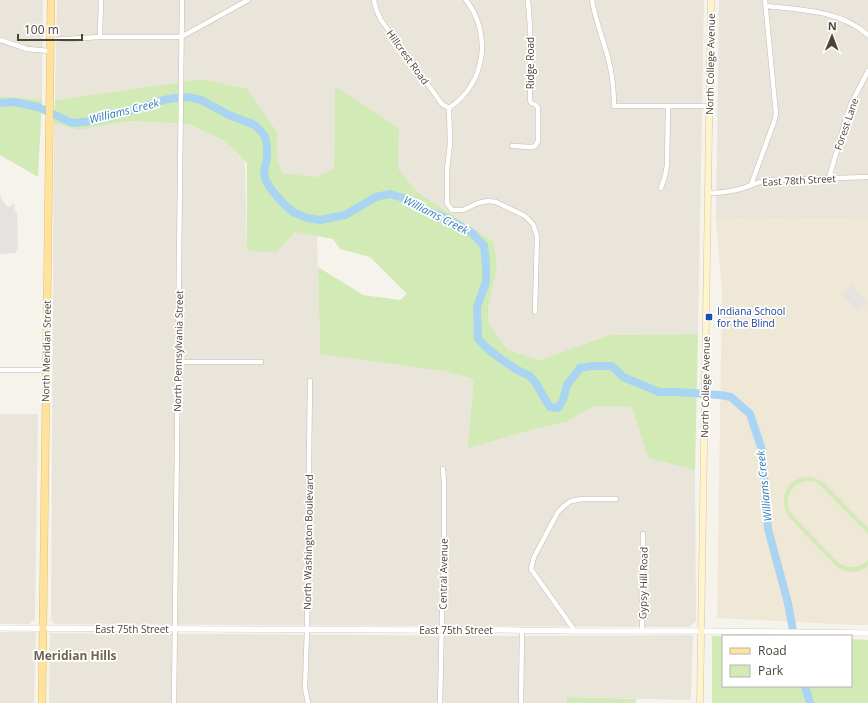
<svg xmlns="http://www.w3.org/2000/svg" width="868" height="703" font-family="'Open Sans',sans-serif">
<style>
.residential{fill:#eae5da}
.education{fill:#efe8d6}
.green{fill:#d2eab5}
.parking{fill:#e5e3e0}
.lines{fill:none;stroke-linecap:round;stroke-linejoin:round}
.river{stroke:#a9d4f2;stroke-width:8}
.minor-casing{stroke:#c2bbae;stroke-width:5.5}
.tertiary-casing{stroke:#c2bbae;stroke-width:6}
.secondary-casing{stroke:#d6c79b;stroke-width:7}
.primary-casing{stroke:#e6c16a;stroke-width:8}
.minor{stroke:#fff;stroke-width:4.5}
.tertiary{stroke:#fff;stroke-width:5.5}
.secondary{stroke:#fff3cd;stroke-width:6}
.primary{stroke:#ffe39c;stroke-width:7}
.transit-dot{fill:#1a4fb4;stroke:#fff;stroke-width:1.5}
.labels{text-anchor:middle;stroke-width:3.5;stroke-linejoin:round;paint-order:stroke}
.street-label{font-size:10px;fill:#4b4439;stroke:#fff}
.transit-label{font-size:10px;fill:#164399;stroke:#fff;text-anchor:start}
.water-label{font-size:11px;font-style:italic;fill:#2e7ab2;stroke:#fff}
.quarter-label{font-size:12px;font-weight:bold;fill:#6e6250;stroke:#fff}
</style>
<rect width="100%" height="100%" fill="#f6f3ec"/>
<path class="residential" d="M0,0H43L42,100L0,96Z
M57,0H704L698,334L609,335L540,360L508,350L489,324L488,310L492,288L493,241L417,192L398,168L399,128L335,87L334,170L315,177L283,173L278,162L277,132L202,79L55,100Z
M719,0H868V219L790,218L716,220Z
M131,121L188,124L225,141L245,162L247,250L277,252L295,232L317,236L320,353L443,371L475,379L531,430L566,422L594,406L633,407L648,458L695,470L696,621L689,627L55,624L51,620L54,123L78,130Z
M0,414H38L35,620L29,624H0Z
M0,632H36L34,703H0Z
M50,633L515,636L693,635L691,700L567,697V703H49Z"/>
<path class="education" d="M790,218L868,219V625H854L717,618L722,292L716,220Z"/>
<path class="green" d="M202,79L247,89L277,132L278,162L283,173L315,177L334,169L335,86L399,128L398,168L417,192L493,241L497,265L488,310L489,324L508,350L540,360L609,335L698,334L695,470L648,458L632,407L594,406L566,422L531,430L468,448L474,379L443,371L320,354L318,267L363,295L400,300L407,294L370,257L340,249L333,239L295,232L277,252L247,251V163L225,141L188,124L131,121L78,130L54,123L55,100Z
M0,96L42,100L38,177L0,155Z
M808,477C816,478 820,480 826,485L868,528V534L823,488C821,486 818,484 816,482C800,476 782,493 789,509C790,511 791,513 792,515L840,564C850,568 860,569 868,560V566C859,574 848,573 838,568L789,517C781,506 782,487 796,480C800,478 804,477 808,477Z
M712,636H723V686H851V639L868,640V703H712Z
M567,697L637,699L635,703H567Z"/>
<path class="parking" d="M0,195L3,201L5,203V205L10,207L12,203L15,206L14,211L17,212L18,249L15,253L0,254Z
M852,285L868,303L858,311L842,294Z"/>
<g class="lines">
<path class="river" d="M0,103L14,102L38,107L72,123L92,121L113,116L164,100L175,98L188,97L201,100L229,115L255,125L265,136L267,146V157L264,173L266,181L273,192L284,204L293,212L307,218L320,220L345,215L376,197L390,194L407,199L425,210L446,218L472,233L484,246L486,265V282L477,307L478,339L488,349L501,359L517,370L530,376L537,385L543,396L550,407L558,408L563,400L567,385L580,368L592,366H612L623,377L659,392H677L720,395L731,397L750,414L762,450L768,529L788,603L794,636
M805,686L810,703"/>
<g class="minor-casing">
<path id="minor" d="M374,0L376,9L381,20L442,104L449,108
M592,0C595,19 602,36 607,54C612,71 614,88 614,106H709
M766,6C802,10 839,10 868,35
M100,37L101,0
M0,40L27,49L50,51
M50,40L67,39L100,37H181L248,0
M449,108L450,144L447,170V203L452,210H463L478,203L488,201L496,202L525,216L533,224L537,236L535,312
M449,108C486,84 492,33 466,0
M512,146L532,147L535,146L538,141V108L536,105L531,103L530,100V27L528,0
M829,178L847,116L851,104L868,71
M751,185L774,122L776,114L765,0
M661,188L665,176L667,165L668,106
M708,193C719,193 729,192 740,189C750,186 759,181 770,180L868,177
M178,362H261
M0,370H46
M575,631L531,569L534,557L558,512L564,506L571,501L582,499H616
M642,631L643,534
M174,703L182,0
M308,703L305,688L307,629L310,381
M440,703L444,529V484L443,469
M521,703L522,630"/>
</g>
<g class="tertiary-casing">
<path id="tertiary" d="M0,628L418,630L441,629L575,631H702L868,633"/>
</g>
<g class="secondary-casing">
<path id="secondary" d="M700,703L711,0"/>
</g>
<g class="primary-casing">
<path id="primary" d="M42,703L51,0"/>
</g>
<use href="#minor" class="minor"/>
<use href="#tertiary" class="tertiary"/>
<use href="#secondary" class="secondary"/>
<use href="#primary" class="primary"/>
</g>
<rect class="transit-dot" x="705" y="313" width="8" height="8" rx="2"/>
<g class="labels">
<g class="street-label">
<text transform="translate(408 57) rotate(54)" y="4">Hillcrest Road</text>
<text transform="translate(530 63) rotate(-90)" y="4">Ridge Road</text>
<text transform="translate(710 64) rotate(-89)" y="4">North College Avenue</text>
<text transform="translate(846 124) rotate(-71)" y="4">Forest Lane</text>
<text transform="translate(799 180) rotate(-3)" y="4">East 78th Street</text>
<text transform="translate(46 351) rotate(-89)" y="4">North Meridian Street</text>
<text transform="translate(178 351) rotate(-89)" y="4">North Pennsylvania Street</text>
<text transform="translate(705 387) rotate(-89)" y="4">North College Avenue</text>
<text transform="translate(308 542) rotate(-89)" y="4">North Washington Boulevard</text>
<text transform="translate(443 574) rotate(-89)" y="4">Central Avenue</text>
<text transform="translate(643 583) rotate(-89)" y="4">Gypsy Hill Road</text>
<text x="132" y="633">East 75th Street</text>
<text x="456" y="634">East 75th Street</text>
</g>
<g class="transit-label">
<text x="717" y="315">Indiana School<tspan x="717" dy="12">for the Blind</tspan></text>
</g>
<g class="water-label">
<text transform="translate(124 111) rotate(-14)" y="4">Williams Creek</text>
<text transform="translate(436 215) rotate(27)" y="4">Williams Creek</text>
<text transform="translate(764 486) rotate(-96)" y="4">Williams Creek</text>
</g>
<g class="quarter-label">
<text x="75" y="660">Meridian Hills</text>
</g>
</g>
<rect x="722" y="635" width="130" height="52" fill="#ffffff" stroke="#b7b4b0"/>
<rect x="730" y="648" width="20" height="6" fill="#ffe39c" stroke="#b7b4b0"/>
<text x="758" y="655" font-size="12" fill="#4b4439">Road</text>
<rect x="730" y="665" width="20" height="12" fill="#d2eab5" stroke="#b7b4b0"/>
<text x="758" y="675" font-size="12" fill="#4b4439">Park</text>
<g transform="translate(832 36) rotate(1)" stroke="#ffffff" stroke-width="3" paint-order="stroke">
<path d="M0-3L7 15L0 10L-7 15Z" fill="#4b4439"/>
<text y="-6" font-size="11" font-weight="bold" text-anchor="middle" fill="#4b4439">N</text>
</g>
<path d="M18 34v6h64v-6" fill="none" stroke="#4b4439" stroke-width="2"/>
<text x="24" y="34" font-size="12" fill="#4b4439" stroke="#ffffff" stroke-width="3" paint-order="stroke">100 m</text>
</svg>
